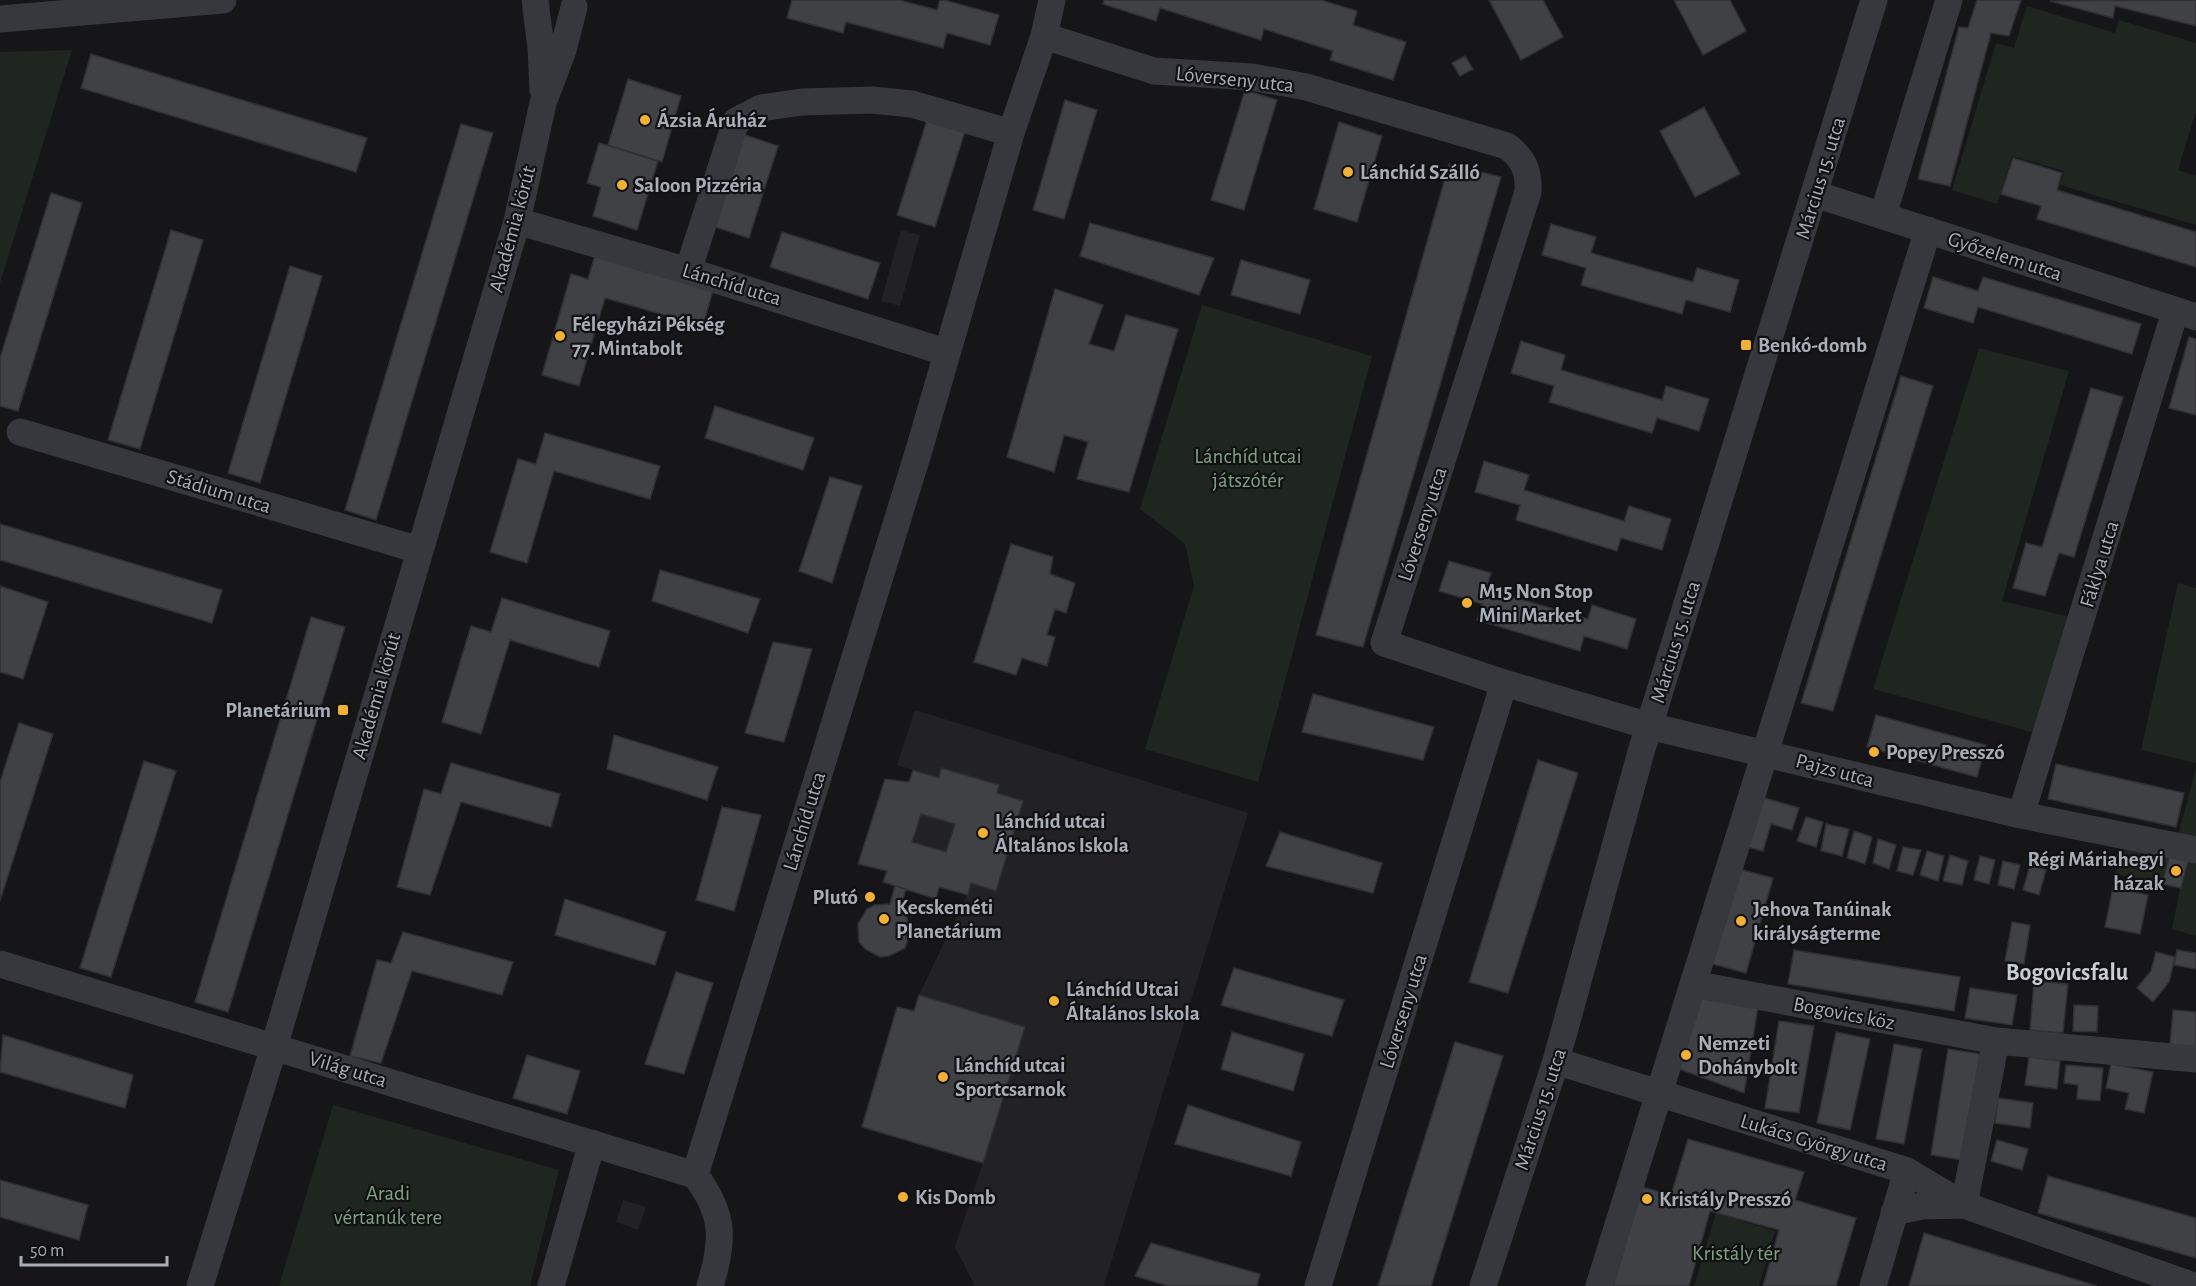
<svg xmlns="http://www.w3.org/2000/svg" width="2196" height="1286" font-family="'Alegreya Sans',sans-serif">
<style>
.built{fill:#222225}
.green{fill:#1e261f}
.building{fill:#404145;stroke:#303034;stroke-width:1.5;fill-rule:evenodd}
.lines{fill:none;stroke-linecap:round;stroke-linejoin:round}
.minor{stroke:#37383d;stroke-width:27}
.poi-dot{fill:#f2b134;stroke:#111113;stroke-width:2}
.labels{text-anchor:middle;stroke-width:4.5;stroke-linejoin:round;paint-order:stroke}
.street-label{font-size:21px;fill:#a8adb8;stroke:#111113}
.poi-label{font-size:21px;font-weight:bold;fill:#a8adb8;stroke:#111113;text-anchor:start}
.park-label{font-size:21px;fill:#7fa381;stroke:#111113}
.quarter-label{font-size:24px;font-weight:bold;fill:#c9ccd4;stroke:#111113}
</style>
<rect width="100%" height="100%" fill="#161618"/>
<path class="built" d="M901,230L920,235L900,306L881,301Z
M915,710L1248,813L1104,1286H975L955,1247L983,1163L897,1007L914,1011L919,995L967,895L939,888L936,899L883,882L886,870L858,864L885,779L909,782L913,770L897,765Z
M623,1200L646,1207L638,1230L616,1222Z"/>
<path class="green" d="M2027,6L2115,33L2119,20L2196,43V111L2178,170L2196,176V225L2060,185L2064,171L2012,156L1997,204L1952,190L1996,43L2014,48Z
M72,50L0,283V52Z
M1202,305L1372,356L1258,782L1145,749L1194,586L1185,544L1140,509Z
M1979,348L2069,371L2002,601L2075,618L2040,734L1873,689Z
M2178,583L2196,588V763L2141,750Z
M2196,768V936L2172,929L2180,888L2116,874L2125,827L2178,836Z
M333,1105L559,1170L530,1286H279Z
M1716,1213L1775,1231L1759,1286H1694Z"/>
<path class="building" d="M792,0H899L937,10L940,0H944L999,15L990,45L947,33L943,48L846,22L843,33L787,18Z
M1104,0H1321L1357,11L1353,25L1406,42L1393,80L1330,60L1333,51L1264,29L1261,40L1160,8L1156,21L1103,4Z
M1489,0H1543L1563,37L1521,60Z
M1674,0H1730L1746,31L1703,55Z
M1977,0H2021L2009,36L1991,33L1950,186L1918,179L1959,27L1968,28Z
M2196,0V26L2115,6L2113,18L2050,1Z
M91,54L367,138L356,172L81,88Z
M1465,56L1473,69L1460,76L1452,63Z
M628,79L681,96L662,162L608,145Z
M1245,90L1277,100L1244,210L1211,200Z
M1065,100L1097,110L1064,219L1033,210Z
M1704,107L1740,174L1695,197L1660,131Z
M927,120L965,131L935,227L897,215Z
M1339,122L1382,136L1357,222L1314,209Z
M461,124L493,133L376,520L345,510Z
M739,133L778,146L749,238L709,225Z
M599,143L658,161L637,230L593,216L601,187L587,183Z
M2013,158L2062,173L2057,190L2196,232V267L2037,219L2041,206L2001,194Z
M1449,164L1501,177L1363,647L1316,635Z
M51,193L82,203L18,411L0,406V358Z
M1090,223L1214,258L1199,295L1080,256Z
M1551,224L1596,237L1591,253L1693,282L1697,268L1739,280L1730,312L1686,300L1682,314L1581,285L1586,268L1542,255Z
M171,230L203,240L140,449L108,440Z
M782,232L880,263L868,299L770,267Z
M595,255L713,290L703,326L605,298L579,386L542,375L571,274L588,279Z
M1241,260L1310,280L1300,314L1231,295Z
M290,266L322,276L260,483L228,473Z
M1933,277L1978,291L1983,277L2141,324L2132,354L1978,307L1973,323L1924,308Z
M1055,289L1103,305L1089,344L1114,351L1126,315L1178,329L1129,492L1077,479L1088,442L1064,435L1054,472L1007,457Z
M2189,337L2196,339V415L2169,408Z
M1521,341L1565,355L1561,370L1662,400L1666,386L1709,399L1699,431L1657,418L1652,433L1549,402L1554,386L1511,373Z
M1901,376L1933,386L1833,711L1801,703Z
M2091,388L2123,397L2074,557L2059,553L2045,596L2013,588L2026,543L2042,547Z
M715,406L814,438L803,470L705,438Z
M545,433L660,466L650,499L554,471L527,563L490,552L518,459L536,464Z
M1484,461L1529,475L1524,490L1624,521L1629,506L1671,519L1662,550L1621,538L1617,551L1516,520L1520,505L1475,492Z
M830,477L862,486L832,583L799,571Z
M0,524L222,590L212,623L0,560Z
M1011,544L1053,557L1050,574L1075,583L1066,613L1055,609L1047,635L1055,637L1047,666L1022,658L1016,675L974,662Z
M1449,561L1491,573L1486,589L1588,619L1592,605L1636,619L1627,649L1584,636L1580,651L1477,620L1482,604L1439,591Z
M660,570L760,599L748,633L652,601Z
M0,586L48,602L23,679L0,672Z
M502,598L610,631L599,667L510,640L481,734L442,722L471,626L491,632Z
M311,617L345,627L228,1012L195,1002Z
M773,642L812,649L784,742L745,733Z
M1313,694L1434,727L1423,760L1302,732Z
M1876,715L1986,745L1977,777L1867,747Z
M19,723L53,734L0,901V782Z
M614,735L718,767L707,800L607,769Z
M1538,760L1578,773L1508,993L1469,982Z
M144,761L176,771L111,977L80,968Z
M451,763L560,794L551,827L461,802L430,895L397,887L424,789L441,794Z
M2056,764L2184,793L2176,827L2048,799Z
M941,768L999,785L997,793L1023,801L996,891L971,883L968,895L939,887L936,899L883,882L887,871L858,864L885,779L909,782L913,770L939,778ZM921,814L955,824L946,852L912,842Z
M1758,796L1799,808L1792,830L1771,824L1763,851L1743,846Z
M722,807L761,815L734,911L696,900Z
M1806,817L1823,822L1816,847L1797,841Z
M1826,824L1849,829L1842,856L1821,851Z
M1854,831L1872,837L1865,864L1847,858Z
M1280,832L1382,863L1373,893L1266,866Z
M1878,839L1896,845L1889,869L1873,863Z
M1903,847L1921,850L1913,875L1897,871Z
M1927,851L1944,856L1938,881L1920,875Z
M2170,853L2189,858L2181,888L2162,884Z
M1950,855L1968,861L1962,885L1943,881Z
M1980,856L1995,860L1989,884L1974,880Z
M2003,861L2020,865L2014,889L1998,885Z
M2030,865L2046,870L2039,895L2023,890Z
M1735,868L1773,878L1746,973L1709,963Z
M895,886L906,889L900,908L906,915L911,931L905,948L889,956L880,957L865,949L859,942L858,924L867,909L874,905L890,904Z
M2113,887L2148,895L2140,934L2105,927Z
M565,899L666,932L655,965L555,935Z
M2012,922L2030,925L2024,964L2005,961Z
M403,932L513,962L502,995L412,971L381,1063L350,1056L377,960L391,963Z
M1794,950L1960,977L1954,1011L1788,984Z
M2177,950L2196,953V969L2174,965Z
M2156,952L2175,957L2169,982L2153,1002L2137,988L2151,971Z
M1234,968L1344,1000L1332,1036L1221,1005Z
M676,972L713,983L684,1074L645,1064Z
M2034,981L2068,984L2063,1033L2030,1030Z
M1970,988L2017,995L2012,1025L1965,1018Z
M919,995L1025,1027L983,1163L862,1127L897,1007L914,1011Z
M1696,996L1758,1007L1744,1093L1674,1067Z
M2074,1005L2098,1006L2097,1032L2073,1031Z
M2173,1010L2196,1012V1047L2170,1045Z
M1779,1021L1814,1026L1799,1113L1765,1108Z
M1232,1032L1304,1054L1293,1091L1221,1069Z
M1836,1032L1870,1039L1850,1130L1817,1123Z
M3,1035L133,1075L125,1108L0,1072Z
M1455,1042L1503,1056L1431,1286H1378Z
M1894,1044L1922,1049L1904,1144L1876,1139Z
M1948,1049L1980,1054L1962,1160L1931,1155Z
M527,1055L580,1071L567,1114L513,1098Z
M2029,1057L2060,1061L2057,1089L2025,1085Z
M2111,1064L2153,1072L2144,1113L2125,1109L2129,1093L2106,1088Z
M2066,1065L2103,1068L2100,1101L2077,1099L2078,1085L2064,1083Z
M1998,1098L2033,1103L2030,1128L1995,1123Z
M1188,1105L1301,1142L1291,1176L1175,1144Z
M1688,1139L1804,1172L1795,1200L1856,1218L1836,1286H1763L1779,1230L1710,1211L1689,1286H1613L1642,1187L1671,1195Z
M1997,1140L2028,1149L2022,1170L1991,1161Z
M2048,1176L2196,1218V1258L2038,1213Z
M0,1180L88,1205L79,1240L0,1217Z
M1924,1233L2097,1286H1909Z
M1151,1243L1260,1274L1257,1286H1168L1135,1276Z"/>
<g class="lines">
<path class="minor" d="M535,0L541,48L543,90
M0,19L223,0
M1044,36L1154,71L1252,77L1306,87L1507,146C1524,159 1529,171 1528,192L1384,643L1504,683L1318,1286
M1815,194L2196,317
M1883,215L1949,0
M517,221L688,271L945,352
M688,271L736,121L761,108L802,102L872,100L912,104L1011,133
M20,432L419,550
M1504,683L1649,726L2021,815L2196,850
M2021,815L2175,312
M0,964L695,1175
M1693,984L1996,1041L2196,1059
M1556,1061L1907,1171L1964,1205L2194,1286
M695,1175L919,450L1011,133L1044,36L1052,0
M695,1175C725,1215 724,1240 710,1286
M1894,1212L1922,1206L1964,1205L1996,1041
M200,1286L274,1047L517,221L543,103L563,50L574,7
M551,1286L592,1143
M1483,1286L1556,1061L1641,752L1874,0
M1599,1286L1928,230
M1873,1286L1907,1171"/>
</g>
<g class="poi-dot">
<circle cx="645" cy="120" r="6"/>
<circle cx="1348" cy="172" r="6"/>
<circle cx="622" cy="185" r="6"/>
<circle cx="560" cy="336" r="6"/>
<rect x="1740" y="339" width="12" height="12" rx="3"/>
<circle cx="1467" cy="603" r="6"/>
<rect x="337" y="704" width="12" height="12" rx="3"/>
<circle cx="1874" cy="752" r="6"/>
<circle cx="983" cy="833" r="6"/>
<circle cx="2176" cy="871" r="6"/>
<circle cx="870" cy="897" r="6"/>
<circle cx="884" cy="919" r="6"/>
<circle cx="1741" cy="921" r="6"/>
<circle cx="1054" cy="1001" r="6"/>
<circle cx="1686" cy="1055" r="6"/>
<circle cx="943" cy="1077" r="6"/>
<circle cx="903" cy="1197" r="6"/>
<circle cx="1647" cy="1199" r="6"/>
</g>
<g class="labels">
<g class="street-label">
<text transform="translate(1235 79) rotate(6)" y="7">Lóverseny utca</text>
<text transform="translate(1820 178) rotate(-73)" y="7">Március 15. utca</text>
<text transform="translate(512 229) rotate(-75)" y="7">Akadémia körút</text>
<text transform="translate(2005 256) rotate(18)" y="7">Győzelem utca</text>
<text transform="translate(732 284) rotate(17)" y="7">Lánchíd utca</text>
<text transform="translate(219 491) rotate(17)" y="7">Stádium utca</text>
<text transform="translate(1422 524) rotate(-72)" y="7">Lóverseny utca</text>
<text transform="translate(2099 564) rotate(-73)" y="7">Fáklya utca</text>
<text transform="translate(1675 642) rotate(-73)" y="7">Március 15. utca</text>
<text transform="translate(376 696) rotate(-74)" y="7">Akadémia körút</text>
<text transform="translate(1835 770) rotate(15)" y="7">Pajzs utca</text>
<text transform="translate(804 821) rotate(-73)" y="7">Lánchíd utca</text>
<text transform="translate(1403 1011) rotate(-73)" y="7">Lóverseny utca</text>
<text transform="translate(1844 1013) rotate(11)" y="7">Bogovics köz</text>
<text transform="translate(348 1069) rotate(17)" y="7">Világ utca</text>
<text transform="translate(1540 1109) rotate(-72)" y="7">Március 15. utca</text>
<text transform="translate(1814 1142) rotate(17)" y="7">Lukács György utca</text>
</g>
<g class="poi-label">
<text x="657" y="127">Ázsia Áruház</text>
<text x="1360" y="179">Lánchíd Szálló</text>
<text x="634" y="192">Saloon Pizzéria</text>
<text x="572" y="331">Félegyházi Pékség<tspan x="572" dy="24">77. Mintabolt</tspan></text>
<text x="1758" y="352">Benkó-domb</text>
<text x="1479" y="598">M15 Non Stop<tspan x="1479" dy="24">Mini Market</tspan></text>
<text x="331" y="717" text-anchor="end">Planetárium</text>
<text x="1886" y="759">Popey Presszó</text>
<text x="995" y="828">Lánchíd utcai<tspan x="995" dy="24">Általános Iskola</tspan></text>
<text x="2164" y="866" text-anchor="end">Régi Máriahegyi<tspan x="2164" dy="24">házak</tspan></text>
<text x="858" y="904" text-anchor="end">Plutó</text>
<text x="896" y="914">Kecskeméti<tspan x="896" dy="24">Planetárium</tspan></text>
<text x="1753" y="916">Jehova Tanúinak<tspan x="1753" dy="24">királyságterme</tspan></text>
<text x="1066" y="996">Lánchíd Utcai<tspan x="1066" dy="24">Általános Iskola</tspan></text>
<text x="1698" y="1050">Nemzeti<tspan x="1698" dy="24">Dohánybolt</tspan></text>
<text x="955" y="1072">Lánchíd utcai<tspan x="955" dy="24">Sportcsarnok</tspan></text>
<text x="915" y="1204">Kis Domb</text>
<text x="1659" y="1206">Kristály Presszó</text>
</g>
<g class="park-label">
<text x="1248" y="463">Lánchíd utcai<tspan x="1248" dy="24">játszótér</tspan></text>
<text x="388" y="1200">Aradi<tspan x="388" dy="24">vértanúk tere</tspan></text>
<text x="1736" y="1260">Kristály tér</text>
</g>
<g class="quarter-label">
<text x="2067" y="980">Bogovicsfalu</text>
</g>
</g>
<path d="M21 1256v9h146v-9" fill="none" stroke="#a8adb8" stroke-width="3"/>
<text x="30" y="1256" font-size="18" fill="#a8adb8" stroke="#111113" stroke-width="4.5" paint-order="stroke">50 m</text>
</svg>
